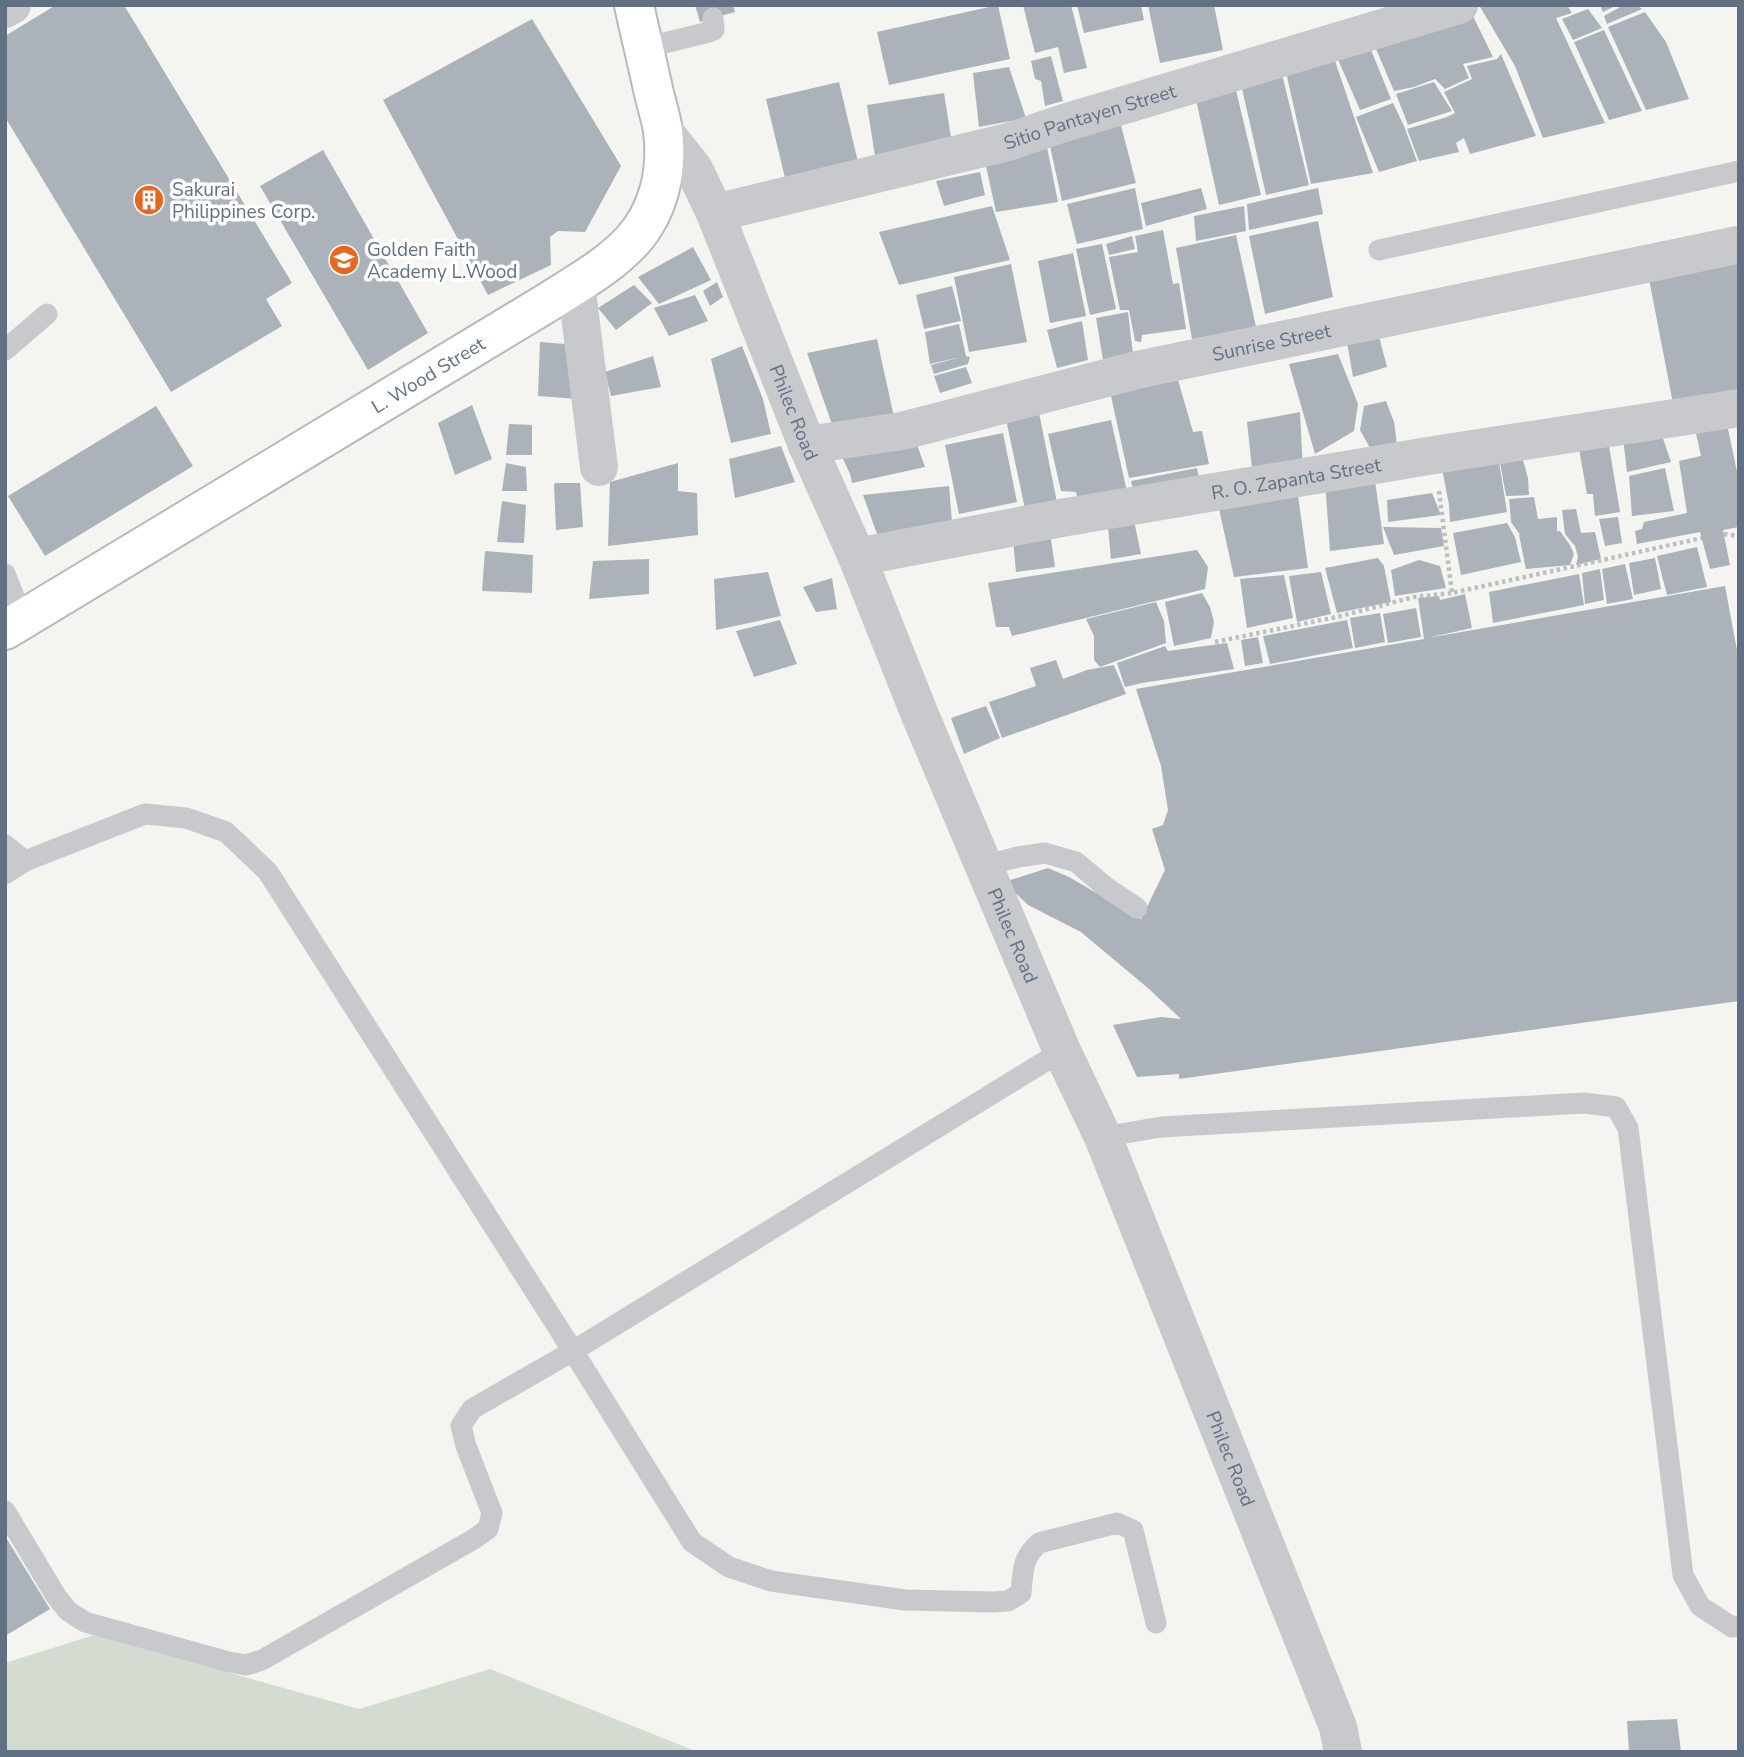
<svg xmlns="http://www.w3.org/2000/svg" width="1744" height="1757" font-family="'Nunito Sans',sans-serif">
<style>
.green{fill:#d4dcd1}
.building{fill:#acb2b9}
.lines{fill:none;stroke-linecap:round;stroke-linejoin:round}
.secondary-casing{stroke:#b6babf;stroke-width:42}
.path{stroke:#bebfc1;stroke-width:4.5;stroke-dasharray:3.5 3.5;stroke-linecap:butt}
.service{stroke:#c7c9cd;stroke-width:21}
.minor{stroke:#c7c9cd;stroke-width:38}
.secondary{stroke:#fff;stroke-width:38}
.labels{text-anchor:middle;stroke-width:7;stroke-linejoin:round;paint-order:stroke}
.street-label{font-size:19px;fill:#627083;stroke:#fff}
.poi-label{font-size:19px;fill:#627083;stroke:#fff;text-anchor:start}
</style>
<rect width="100%" height="100%" fill="#f4f5f0"/>
<path class="green" d="M94,1635L359,1709L490,1669L698,1752H5V1663Z"/>
<path class="building" d="M56,5H124L292,283L266,299L282,326L171,392L5,117V36Z
M695,5H733L735,12L700,22Z
M998,5L1010,59L889,85L877,32Z
M1023,5H1071L1087,68L1064,73L1058,47L1035,53Z
M1077,5H1141L1144,20L1084,33Z
M1148,5H1214L1223,50L1160,63Z
M1479,5H1567L1572,13L1556,18L1605,123L1543,138L1515,66Z
M1600,5H1617L1603,12Z
M1624,5H1637L1642,9L1607,24L1604,16Z
M1588,9L1602,28L1573,40L1562,19Z
M1645,12L1666,42L1689,99L1646,110L1608,27Z
M1472,14L1493,57L1463,64L1469,78L1445,89L1435,79L1414,87L1394,91L1373,42Z
M532,19L621,166L585,232L558,231L550,237L551,265L488,295L383,100Z
M1604,30L1642,111L1609,120L1574,42Z
M1369,45L1391,99L1360,110L1336,55Z
M1501,54L1536,136L1470,154L1464,138L1456,143L1459,152L1419,161L1407,129L1447,117L1455,113L1444,92L1472,79L1467,66L1497,59Z
M1051,56L1063,101L1045,106L1041,81L1035,79L1031,61Z
M1334,58L1373,173L1311,184L1286,72Z
M1009,67L1026,118L979,127L973,73Z
M1282,74L1309,185L1266,195L1241,84Z
M839,82L858,162L785,178L766,99Z
M1434,82L1452,111L1408,125L1396,94Z
M1235,86L1261,195L1219,205L1195,95Z
M944,93L952,144L875,156L867,105Z
M1393,103L1404,126L1417,161L1379,172L1356,117Z
M1118,114L1136,183L1062,201L1050,146Z
M1047,147L1058,202L996,212L984,157Z
M323,150L428,333L368,370L260,186Z
M980,172L985,195L944,206L936,181Z
M1135,188L1143,229L1077,244L1067,204Z
M1201,188L1207,209L1146,226L1141,203Z
M1318,188L1323,214L1249,230L1247,204Z
M992,206L1010,260L899,285L879,232Z
M1244,206L1246,231L1196,241L1194,216Z
M1318,221L1333,297L1265,314L1249,236Z
M1163,230L1173,284L1179,283L1186,329L1142,335L1141,342L1135,341L1129,310H1120L1109,257L1138,252L1135,236Z
M1236,235L1256,327L1192,339L1176,248Z
M1132,236L1135,249L1109,255L1106,244Z
M1102,244L1116,309L1090,315L1076,249Z
M693,247L711,280L659,304L638,277Z
M1073,253L1086,316L1050,323L1038,261Z
M1739,260V403L1675,414L1649,279Z
M1011,264L1027,342L969,352L954,277Z
M717,282L723,297L710,306L703,291Z
M634,285L652,303L616,330L598,308Z
M952,286L961,321L924,329L916,295Z
M695,295L708,321L669,336L654,308Z
M1128,312L1133,354L1103,360L1096,318Z
M1082,321L1088,360L1057,368L1047,330Z
M959,324L966,356L970,357L968,364L934,374L931,365L961,357L930,364L925,332Z
M1376,325L1387,367L1353,377L1345,331Z
M877,339L897,431L834,430L807,353Z
M540,342L577,345L578,399L538,396Z
M742,346L763,399L771,434L731,443L711,359Z
M1338,354L1358,404L1354,431L1315,454L1289,364Z
M653,356L661,387L611,396L605,372Z
M966,367L972,383L940,393L934,376Z
M1176,373L1193,432L1202,431L1209,464L1129,478L1109,387Z
M1386,401L1394,422L1397,445L1370,448L1360,430L1364,406Z
M1037,403L1057,502L1025,509L1004,410Z
M472,405L492,459L455,475L438,423Z
M156,406L193,466L45,556L8,496Z
M1300,412L1303,471L1253,478L1247,422Z
M1111,420L1128,496L1078,501L1076,492L1061,491L1048,434Z
M509,424L532,425V455H506Z
M1727,424L1739,481V527L1723,530L1730,565L1710,569L1700,532L1637,544L1635,531L1642,529L1644,522L1687,513L1679,461L1701,456L1695,429Z
M1659,427L1671,462L1627,472L1622,429Z
M912,431L925,467L852,483L850,474L838,448Z
M1003,433L1017,502L959,514L945,445Z
M781,446L795,482L735,498L729,459Z
M1497,446L1521,453L1528,478L1529,495L1506,496Z
M1609,446L1620,512L1595,516L1593,494H1587L1579,449Z
M1498,456L1507,512L1450,522L1449,505L1440,458Z
M506,463L526,467L527,491H502Z
M678,463V491L697,493L698,535L608,546L610,482Z
M1197,468L1201,487L1135,497L1131,481Z
M1665,468L1674,511L1632,516L1629,476Z
M1325,481H1375L1384,544L1330,551Z
M555,483H580L583,527L556,530L554,485Z
M949,486L953,533L881,545L863,495Z
M1297,488L1308,568L1234,577L1217,500Z
M1432,493L1441,515L1388,522L1387,500Z
M1534,497L1538,519L1557,517V531H1560L1570,545L1574,554L1570,565L1526,569L1519,535H1520L1511,522L1509,499Z
M502,501L526,505L524,543L497,542Z
M1576,509L1581,533L1595,532L1601,559L1576,565L1578,557L1575,546L1565,534L1562,510Z
M1132,511L1141,554L1111,559L1107,516Z
M1618,517L1622,543L1605,546L1599,519Z
M1507,523L1515,537L1521,562L1461,575L1453,533Z
M1383,527L1441,528L1444,546L1394,555Z
M1050,533L1055,567L1016,572L1013,539Z
M1697,547L1707,587L1667,595L1657,556Z
M1197,550L1208,567L1205,589L1012,636L1009,627H996L988,583Z
M485,551L533,555L532,593L482,591Z
M1378,558L1384,566L1391,602L1337,613L1325,568Z
M1655,558L1661,589L1634,595L1629,563Z
M649,559V594L589,599L593,561Z
M1419,560L1440,566L1446,588L1395,596L1391,570Z
M1625,564L1633,599L1607,604L1602,569Z
M1600,569L1604,600L1585,604L1582,573Z
M768,572L781,616L716,630L714,579Z
M1321,572L1331,614L1297,622L1289,576Z
M1579,574L1584,605L1493,623L1489,592Z
M1284,575L1293,618L1247,628L1240,579Z
M832,578L837,609L816,612L803,587Z
M1725,586L1739,661V1001L1179,1079V1074L1137,1077L1113,1025L1161,1017L1181,1019L1149,989L1081,932L1028,905L1004,882L1048,868L1069,877L1141,919L1165,870L1152,829L1163,825L1168,810L1161,766L1136,689L1424,639L1418,598L1439,596L1440,600L1465,594L1472,628L1427,638Z
M1202,593L1210,607L1214,622L1211,638L1174,646L1165,602Z
M1156,602L1164,621L1166,643L1100,667L1094,660V636L1086,619Z
M1416,608L1421,637L1388,643L1383,614Z
M1380,613L1385,642L1355,648L1350,618Z
M780,620L797,664L754,677L736,631Z
M1347,620L1353,648L1270,664L1263,636Z
M1258,637L1263,663L1245,666L1241,640Z
M1227,643L1234,669L1142,683L1125,687L1117,663L1165,646L1168,651Z
M1056,660L1063,679L1087,670L1114,665L1126,694L1002,738L989,702L1036,686L1030,668Z
M986,706L1000,738L964,754L951,718Z
M5,1536L50,1609L5,1636Z
M1677,1719L1681,1752H1629L1627,1721Z"/>
<g class="lines">
<g class="secondary-casing">
<g id="secondary">
<path id="s5" d="M5,630L545,304C574,285 607,268 632,241C659,211 668,171 663,131C661,117 656,103 653,89C647,61 640,33 634,5"/>
</g>
</g>
<path class="path" d="M1439,491L1452,593L1702,538
M1724,534L1739,536
M1215,642L1341,616L1414,597L1452,593"/>
<path class="service" d="M644,48L709,32L714,30L713,18
M1379,250L1739,171
M5,350L47,314
M5,574L23,619
M5,845L25,861
M984,866L1018,857L1045,853L1076,862L1107,888L1137,908
M5,874L25,861L145,814L186,818L226,832L268,872L573,1351L692,1542L729,1567L771,1581L905,1600L993,1602L1008,1601L1021,1593C1023,1572 1022,1558 1039,1543L1117,1523L1133,1530L1156,1623
M1103,1137L1161,1127L1584,1103L1616,1107L1628,1128L1683,1575L1700,1606L1732,1627L1739,1626
M5,1511L56,1596L68,1611L85,1622L229,1662L246,1665L262,1660L474,1539L488,1529L492,1513L466,1446L461,1426L472,1409L573,1351L1062,1051"/>
<g class="minor">
<path d="M5,9L12,5"/>
<path id="s1" d="M663,130L694,169L715,213L807,445L857,557L920,715L1062,1051L1103,1137L1338,1727L1343,1752"/>
<path id="s2" d="M715,213L1008,142L1064,123L1459,5"/>
<path d="M576,284L599,467"/>
<path id="s3" d="M807,445L902,431L1137,370L1737,245"/>
<path id="s4" d="M857,557L1067,517L1434,455L1739,408"/>
</g>
<use href="#secondary" class="secondary"/>
</g>
<defs>
<g id="building-disc" transform="scale(1.575)"><circle r="9.5" fill="#e8671d" stroke="#fff"/><path d="M-4-6H4V6H1V3H-1V6H-4ZM-2.5-4.3h1.7v1.8h-1.7ZM.8-4.3h1.7v1.8H.8ZM-2.5-1h1.7V.8h-1.7ZM.8-1h1.7V.8H.8Z" fill="#fff"/></g>
<g id="school-disc" transform="scale(1.575)"><circle r="9.5" fill="#e8671d" stroke="#fff"/><path d="M0-5L7-2L0 1L-7-2ZM-4 1L0 2.5L4 1V4Q0 6-4 4Z" fill="#fff"/></g>
</defs>
<g fill-rule="evenodd">
<use href="#building-disc" x="149" y="200"/>
<use href="#school-disc" x="344" y="260"/>
</g>
<g class="labels">
<g class="street-label">
<text dy="7" stroke="none"><textPath href="#s2" startOffset="387">Sitio Pantayen Street</textPath></text>
<text dy="7" stroke="none"><textPath href="#s3" startOffset="476">Sunrise Street</textPath></text>
<text dy="7" stroke="none"><textPath href="#s5" startOffset="494">L. Wood Street</textPath></text>
<text dy="7" stroke="none"><textPath href="#s1" startOffset="313">Philec Road</textPath></text>
<text dy="7" stroke="none"><textPath href="#s4" startOffset="446">R. O. Zapanta Street</textPath></text>
<text dy="7" stroke="none"><textPath href="#s1" startOffset="880">Philec Road</textPath></text>
<text dy="7" stroke="none"><textPath href="#s1" startOffset="1447">Philec Road</textPath></text>
</g>
<g class="poi-label">
<text x="172" y="196">Sakurai<tspan x="172" dy="22">Philippines Corp.</tspan></text>
<text x="367" y="256">Golden Faith<tspan x="367" dy="22">Academy L.Wood</tspan></text>
</g>
</g>
<rect width="1744" height="1757" fill="none" stroke="#627083" stroke-width="14"/>
</svg>
